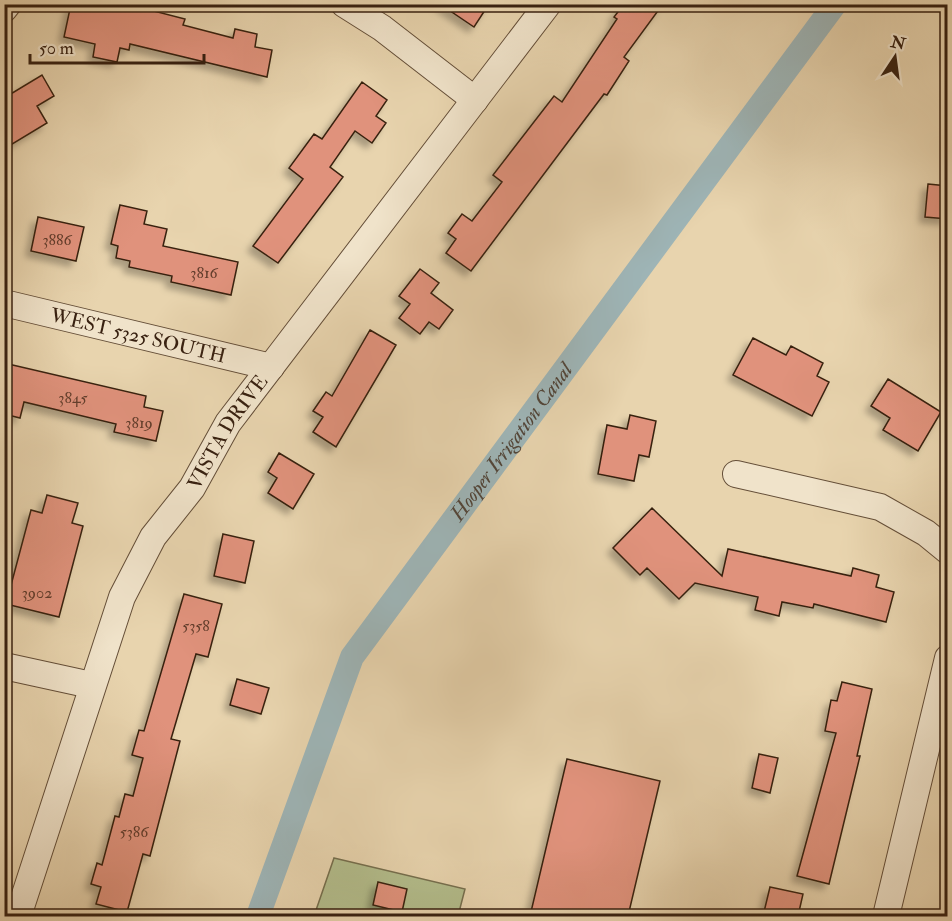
<svg xmlns="http://www.w3.org/2000/svg" width="952" height="921" font-family="'IM FELL Double Pica',serif">
<style>
.green{fill:#b3bd8c;stroke:#766f4e;stroke-width:1.5}
.lines{fill:none;stroke-linecap:round;stroke-linejoin:round}
.canal{stroke:#9eb5b7;stroke-width:24}
.building{fill:#e0927b;stroke:#382111;stroke-width:1.5;filter:url(#shadow)}
.street-casing{stroke:#644e38;stroke-width:28}
.street{stroke:#f0e3ca;stroke-width:26}
.labels{text-anchor:middle;stroke-width:4.5;stroke-linejoin:round;paint-order:stroke}
.number-label{font-size:16px;fill:#623d2c}
.street-label{font-size:20px;fill:#382111;stroke:#f0e3ca}
.water-label{font-size:21px;font-style:italic;fill:#52463a;stroke:#f0e3ca}
</style>
<defs>
<filter id="shadow"><feDropShadow dx="-5.5" dy="5.5" stdDeviation="3" flood-color="#0004"/></filter>
</defs>
<rect width="100%" height="100%" fill="#e8d4ae"/>
<filter id="stains"><feTurbulence type="fractalNoise" baseFrequency=".00333" numOctaves="4"/><feColorMatrix values="0 0 0 0 .2 0 0 0 0 .09 0 0 0 0 .02 0 0 0 .5 -.17"/></filter>
<radialGradient id="worn" r=".72"><stop offset=".6" stop-color="#630" stop-opacity="0"/><stop offset="1" stop-color="#630" stop-opacity=".3"/></radialGradient>
<path class="green" d="M334,858L465,889L458,916H314Z"/>
<g class="lines">
<path class="canal" id="s1" d="M258,916L352,657L835,4"/>
</g>
<path class="building" d="M71,4H138V7L185,19L183,25L233,38L235,29L257,34L255,47L272,50L267,77L130,44L129,50L120,48L117,62L93,57L95,44L64,37Z
M440,4H489L474,27Z
M624,4H663L624,57L629,61L607,95L604,94L471,271L446,253L456,239L448,233L462,214L472,221L502,182L493,175L554,96L562,102L617,19L614,17Z
M42,75L54,96L37,106L47,123L4,149V98Z
M362,82L387,100L376,116L386,123L372,143L355,131L330,167L343,177L278,263L253,246L303,179L289,168L314,134L322,139Z
M928,184L948,186V219L925,217Z
M120,205L147,211L144,224L167,229L163,246L238,262L231,295L171,282L172,276L129,267L130,261L116,258L118,246L111,244Z
M38,217L84,227L76,261L31,251Z
M420,269L439,283L431,293L453,310L439,329L429,322L420,334L399,318L410,304L399,296Z
M370,330L396,345L336,447L313,432L323,417L313,411L326,392L332,396Z
M753,338L786,355L791,346L823,363L817,376L829,382L812,416L733,375Z
M4,363L146,396L144,407L163,411L156,441L114,432L116,424L24,402L20,418L4,414Z
M888,379L941,412L918,451L883,430L890,418L871,406Z
M630,415L656,421L649,457L639,455L634,481L598,474L607,425L627,429Z
M279,453L314,474L293,509L268,493L277,478L268,472Z
M47,495L78,503L72,523L83,526L59,617L6,604L31,510L42,513Z
M652,508L722,576L728,549L851,576L853,568L879,575L876,587L894,592L886,622L814,604L813,608L782,602L779,616L755,610L758,597L695,583L679,599L647,568L640,575L613,548Z
M223,534L254,541L245,583L214,576Z
M184,594L222,604L208,657L196,654L171,739L180,741L150,856L143,854L127,912L96,904L101,887L91,884L97,863L102,865L115,816L119,817L125,794L133,796L143,758L132,755L139,730L144,731Z
M237,679L269,688L261,714L230,705Z
M842,682L872,689L857,756H860L829,884L797,876L836,733L825,731L831,700L837,701Z
M759,754L778,758L770,793L752,788Z
M567,759L660,781L628,916H530Z
M378,882L407,889L402,912L373,905Z
M770,887L803,894L798,916H763Z"/>
<g class="lines">
<g class="street-casing">
<g id="street">
<path d="M344,4L382,28L475,100"/>
<path d="M4,9L8,4"/>
<path id="s2" d="M4,303L271,367"/>
<path d="M736,474L880,507L926,533L948,551"/>
<path d="M4,666L91,685"/>
<path id="s3" d="M18,916L122,597L153,537L192,488L228,423L548,4"/>
<path d="M886,916L948,658"/>
</g>
</g>
<use href="#street" class="street"/>
</g>
<g class="labels">
<g class="number-label">
<text x="57" y="245">3886</text>
<text x="204" y="278">3816</text>
<text x="73" y="403">3845</text>
<text x="139" y="428">3819</text>
<text x="37" y="598">3902</text>
<text x="196" y="631">5358</text>
<text x="134" y="837">5386</text>
</g>
<g class="street-label">
<text dy="7" stroke="none"><textPath href="#s2" startOffset="138">WEST 5325 SOUTH</textPath></text>
<text dy="7" stroke="none"><textPath href="#s3" startOffset="532">VISTA DRIVE</textPath></text>
</g>
<g class="water-label">
<text dy="7" stroke="none"><textPath href="#s1" startOffset="543">Hooper Irrigation Canal</textPath></text>
</g>
</g>
<rect width="952" height="921" fill="none" stroke="#e8d4ae" stroke-width="24"/>
<rect x="6" y="6" width="940" height="909" fill="none" stroke="#382111" stroke-width="3"/>
<rect x="12" y="12" width="928" height="897" fill="none" stroke="#382111" stroke-width="1.5"/>
<g transform="translate(895 57) rotate(13)" stroke="#f0e3ca" stroke-width="4.5" paint-order="stroke">
<path d="M0-4.5L10 22L0 15L-10 22Z" fill="#382111"/>
<text y="-9" font-size="16" font-weight="bold" text-anchor="middle" fill="#382111">N</text>
</g>
<path d="M30 54v9h174v-9" fill="none" stroke="#382111" stroke-width="3"/>
<text x="39" y="54" font-size="18" fill="#382111" stroke="#f0e3ca" stroke-width="4.5" paint-order="stroke">50 m</text>
<rect width="100%" height="100%" filter="url(#stains)"/>
<rect width="100%" height="100%" fill="url(#worn)"/>
</svg>
